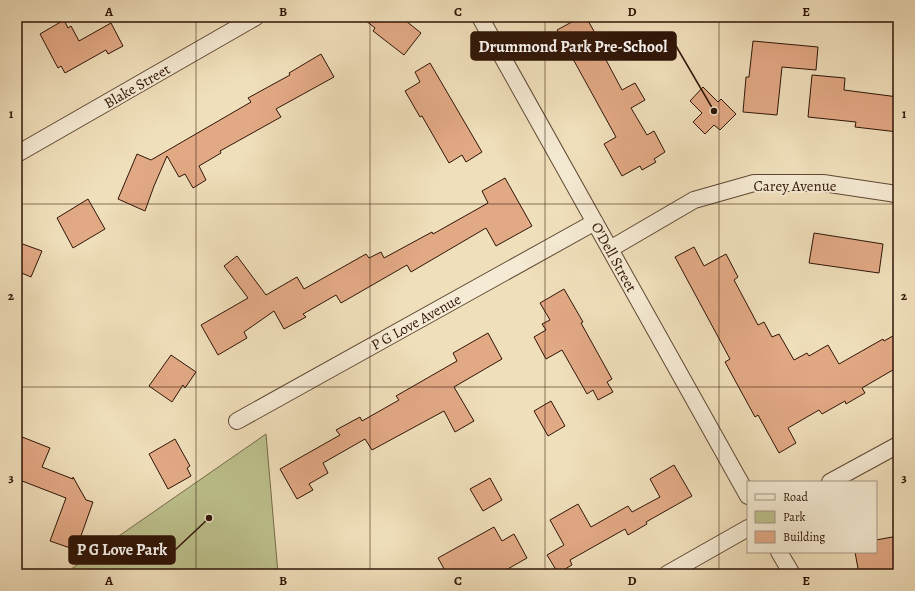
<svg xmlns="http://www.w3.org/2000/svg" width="915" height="591" font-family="Alegreya,serif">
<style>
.green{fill:#bdc18d;stroke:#766b4a}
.building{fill:#e2a985;stroke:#2f1507}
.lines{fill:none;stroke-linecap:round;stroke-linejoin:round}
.street-casing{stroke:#5f4834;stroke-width:18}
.street{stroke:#f5ead3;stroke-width:16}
.grid{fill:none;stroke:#2f1507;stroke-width:1;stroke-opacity:0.55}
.labels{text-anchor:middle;stroke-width:4;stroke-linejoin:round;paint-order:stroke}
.street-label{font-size:15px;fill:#2f1507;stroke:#f5ead3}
.leader{fill:none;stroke:#2f1507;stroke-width:1.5}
.callout-dot{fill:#2f1507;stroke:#f5ead3;stroke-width:1.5}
.callout{fill:#2f1507;stroke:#2f1507;stroke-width:1.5}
.callout-label{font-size:16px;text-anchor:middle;font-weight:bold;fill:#fff}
.neatline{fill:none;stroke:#2f1507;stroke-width:1.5}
.grid-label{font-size:13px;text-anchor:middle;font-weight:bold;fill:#2f1507}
</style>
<rect width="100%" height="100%" fill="#f0dfbb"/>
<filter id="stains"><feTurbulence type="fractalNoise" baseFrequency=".005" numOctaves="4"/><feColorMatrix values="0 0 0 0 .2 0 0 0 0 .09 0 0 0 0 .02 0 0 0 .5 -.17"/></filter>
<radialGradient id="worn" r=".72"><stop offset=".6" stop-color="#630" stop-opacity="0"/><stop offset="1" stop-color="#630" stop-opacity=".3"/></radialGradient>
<path class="green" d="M266,434L278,574H64Z"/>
<path class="building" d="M361,17H401L421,33L404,55L373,31L375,28Z
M581,17H586L609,58L606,60L622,90L635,83L645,100L631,108L647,135L654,131L665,152L654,159L656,162L642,170L640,166L622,176L604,144L616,137L557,30Z
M64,20L68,28L71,26L79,41L111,23L123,46L108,54L106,50L65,73L61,66L58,68L40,34Z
M753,41L818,47L816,70L782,67L777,115L743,112L746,77H749Z
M321,54L334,77L276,109L281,117L220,151L221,153L199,166L206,180L193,188L185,174L179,177L167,156L154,186L145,211L118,199L137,154L151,160L251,102L248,98L290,75L289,73Z
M430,63L482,152L466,162L462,155L449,163L422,116L420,117L405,91L420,82L415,72Z
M812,75L845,78L844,90L898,97V132L855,127L856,122L808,117Z
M703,87L718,102L721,99L736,114L720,130L714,125L705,134L693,122L702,113L690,101Z
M505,178L532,226L496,246L486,228L411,272L407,265L341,303L336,295L303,314L306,317L284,329L274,311L244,332L247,338L218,355L201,325L248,298L224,266L237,256L266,295L297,277L304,289L366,254L369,258L381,252L384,258L432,232L433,234L488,203L482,191Z
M88,199L105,229L73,248L57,218Z
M814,233L883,244L879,273L809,263Z
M17,242L42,251L31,277L17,271Z
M694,247L704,266L726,254L738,277L734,280L758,325L764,322L772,337L779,334L794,360L807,353L809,356L828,345L839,364L883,339L884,341L898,333V367L862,388L865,393L846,404L845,401L822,414L819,410L788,428L796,443L779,453L758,415L755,417L725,362L730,359L675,257Z
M564,289L583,322L581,323L612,379L607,382L613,392L598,400L593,390L587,394L562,350L546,359L534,337L546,330L542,324L550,320L540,303Z
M488,333L502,359L454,387L474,421L455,432L444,411L372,450L365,439L323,463L328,473L309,484L313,490L297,499L280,469L340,435L336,430L360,417L362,421L399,400L396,396L457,361L453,353Z
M171,355L196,372L185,388L183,385L172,402L149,386Z
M551,401L565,426L548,436L534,411Z
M17,435L50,448L42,467L73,479V477L86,500L93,502L76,550L50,541L66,498L17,479Z
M175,439L190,466L187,468L191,476L168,489L149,454Z
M674,465L692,496L646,522L647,524L628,535L625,529L570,560L572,565L558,573L547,555L564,545L550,520L578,504L591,527L628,506L632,512L660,497L650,479Z
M490,478L502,500L483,511L470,489Z
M494,527L502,541L514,534L527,558L499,574H447L438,558Z
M898,536V574H859L855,552H876V540Z"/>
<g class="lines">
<g class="street-casing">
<path id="street" d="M480,17L748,496
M17,154L256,17
M610,249L694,200L754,183H823L890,193L898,195
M237,421L595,222
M830,482L898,445
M779,552L792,574
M667,574L748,528"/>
</g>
<use href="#street" class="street"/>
</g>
<path class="grid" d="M196,17V574M370,17V574M545,17V574M719,17V574M17,204H898M17,387H898"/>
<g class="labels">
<g class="street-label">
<text transform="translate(137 86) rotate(-30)" y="5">Blake Street</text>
<text x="795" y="191">Carey Avenue</text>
<text transform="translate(614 257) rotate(61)" y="5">O'Dell Street</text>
<text transform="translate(416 322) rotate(-29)" y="5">P G Love Avenue</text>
</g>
</g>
<path class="leader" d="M714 111L676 46M209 518L175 550"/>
<g class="callout-dot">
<circle cx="714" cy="111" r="4"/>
<circle cx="209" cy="518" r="4"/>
</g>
<g class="callout">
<rect x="471" y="32" width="205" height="28" rx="4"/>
<rect x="69" y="536" width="106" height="28" rx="4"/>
</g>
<g class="callout-label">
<text x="573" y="52">Drummond Park Pre-School</text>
<text x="122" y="555">P G Love Park</text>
</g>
<rect width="915" height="591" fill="none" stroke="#f0dfbb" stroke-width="44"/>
<rect x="747" y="481" width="130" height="72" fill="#f5ead3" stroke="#a69581"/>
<rect x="755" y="494" width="20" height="6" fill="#f5ead3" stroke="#a69581"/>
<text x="783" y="501" font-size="12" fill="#2f1507">Road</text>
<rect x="755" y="511" width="20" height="12" fill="#bdc18d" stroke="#a69581"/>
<text x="783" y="521" font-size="12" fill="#2f1507">Park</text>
<rect x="755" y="531" width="20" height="12" fill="#e2a985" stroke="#a69581"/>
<text x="783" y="541" font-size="12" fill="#2f1507">Building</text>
<rect x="22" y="22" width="871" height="547" class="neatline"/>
<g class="grid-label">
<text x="109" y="16">A</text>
<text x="283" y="16">B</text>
<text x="458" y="16">C</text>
<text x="632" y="16">D</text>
<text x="806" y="16">E</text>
<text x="11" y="118">1</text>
<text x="904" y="118">1</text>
<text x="11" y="300">2</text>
<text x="904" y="300">2</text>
<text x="11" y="482">3</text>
<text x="904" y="482">3</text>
<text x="109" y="585">A</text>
<text x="283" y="585">B</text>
<text x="458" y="585">C</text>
<text x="632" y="585">D</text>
<text x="806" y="585">E</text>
</g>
<rect width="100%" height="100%" filter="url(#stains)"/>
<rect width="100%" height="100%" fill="url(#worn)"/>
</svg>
